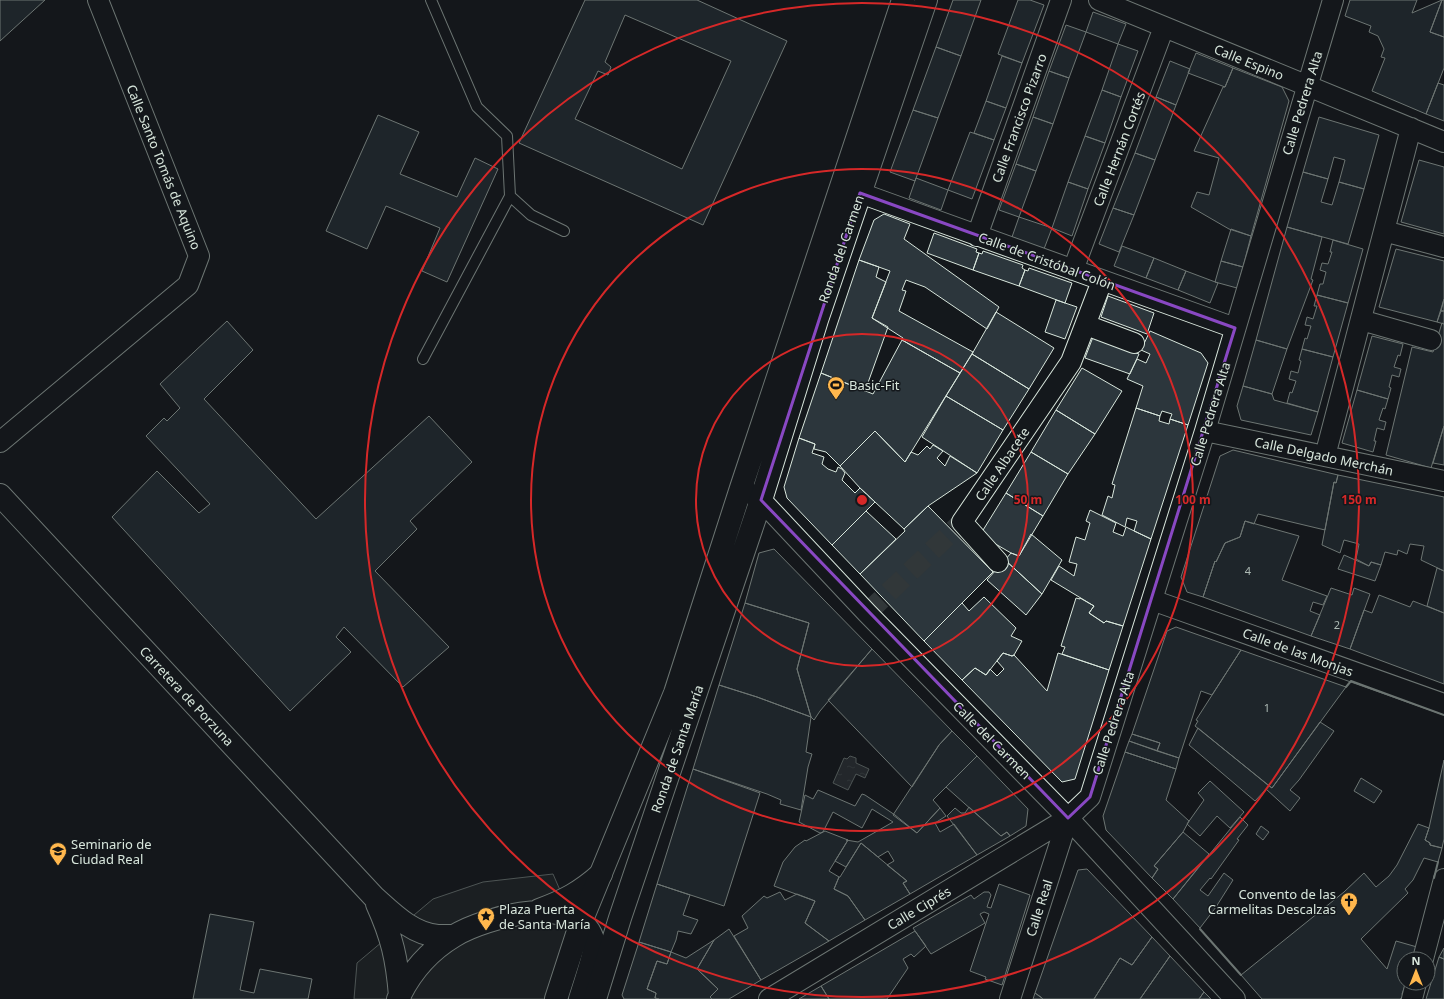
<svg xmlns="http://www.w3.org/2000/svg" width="1444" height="999" font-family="'Noto Sans',sans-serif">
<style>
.parking{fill:#24282b;stroke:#939e99}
.water{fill:url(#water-ripples);stroke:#939e99}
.building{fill:#2c363c;stroke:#d8e6dc;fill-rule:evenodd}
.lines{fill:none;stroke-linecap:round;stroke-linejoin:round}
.minor-tunnel{stroke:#313739;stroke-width:20;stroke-dasharray:20 10;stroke-linecap:butt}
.service-casing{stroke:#d8e6dc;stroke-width:12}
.minor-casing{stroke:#d8e6dc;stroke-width:22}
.primary-casing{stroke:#d8e6dc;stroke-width:24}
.trunk-casing{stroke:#d8e6dc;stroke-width:24}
.service{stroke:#14181c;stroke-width:10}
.minor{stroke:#14181c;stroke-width:20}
.primary{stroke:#14181c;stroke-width:22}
.trunk{stroke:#14181c;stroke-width:22}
.wall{stroke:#d8e6dc;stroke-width:2}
.marked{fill:none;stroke:#8948c3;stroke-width:3;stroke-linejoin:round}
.ring{fill:none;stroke:#d62828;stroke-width:2}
.labels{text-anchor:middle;stroke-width:3;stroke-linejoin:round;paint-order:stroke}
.number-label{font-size:11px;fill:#adbab4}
.street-label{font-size:13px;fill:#d8e6dc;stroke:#14181c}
.poi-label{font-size:13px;fill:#d8e6dc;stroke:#14181c;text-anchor:start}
.centre{fill:#d62828;stroke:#14181c;stroke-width:2}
.ring-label{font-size:12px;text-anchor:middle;font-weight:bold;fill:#d62828;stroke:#14181c;stroke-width:3;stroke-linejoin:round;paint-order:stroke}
</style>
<defs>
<pattern id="water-ripples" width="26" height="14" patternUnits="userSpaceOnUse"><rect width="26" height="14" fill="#363b3e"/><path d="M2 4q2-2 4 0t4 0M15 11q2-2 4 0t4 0" fill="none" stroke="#525759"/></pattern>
</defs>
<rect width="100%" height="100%" fill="#14181c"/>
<path class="parking" d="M553,874L607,999H354L357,963L433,899L483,882Z"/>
<path class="water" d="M850,756L856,758V763L869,769L865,778L856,774L848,790L833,783L844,758L847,759Z"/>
<path class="building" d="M0,0H45L0,41Z
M585,0H697L787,41L703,225L519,143ZM625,15L731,61L682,169L575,119L598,71L608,75L611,67L605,62Z
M953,0H981L961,56L936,47Z
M1018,0H1030L1044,5L1022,63L998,54Z
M1350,0H1417L1412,13L1442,0L1430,32L1444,37V68L1426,114L1372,91L1385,58L1381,57L1384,49L1378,36L1369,32L1371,26L1345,16Z
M1442,0H1444V37L1430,32Z
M1093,12L1126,24L1118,44L1086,32Z
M1066,25L1086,32L1069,78L1049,71Z
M1118,44L1138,51L1121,97L1102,90Z
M936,47L961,56L938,118L913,110Z
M1196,53L1233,68L1225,87L1188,73Z
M1002,56L1022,63L1006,108L986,101Z
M1170,61L1190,69L1176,105L1156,97Z
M1233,68L1282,87L1289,101L1251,236L1229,229L1191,207L1197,192L1209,195L1219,158L1194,151L1223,87H1225Z
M1049,71L1069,78L1053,124L1033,117Z
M1438,83L1444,85V121L1426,114Z
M1102,90L1121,97L1105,143L1085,136Z
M1156,97L1176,105L1155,160L1135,153Z
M986,101L1006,108L994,140L974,133Z
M913,110L938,118L915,181L890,172Z
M378,115L419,132L400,174L457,197L475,158L498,169L447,282L422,271L440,228L386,206L367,249L326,231Z
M1033,117L1053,124L1036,171L1016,164Z
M1319,117L1379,135L1364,189L1339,182L1345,160L1334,157L1328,179L1303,172Z
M970,132L994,140L972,199L948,190Z
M1085,136L1105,143L1088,189L1068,182Z
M1135,153L1155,160L1134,215L1113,208Z
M1419,160L1444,167V234L1401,222Z
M1016,164L1036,171L1019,217L999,210Z
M1303,172L1328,179L1321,202L1332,205L1339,182L1364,189L1348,244L1287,227Z
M916,178L948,190L941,210L909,198Z
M1068,182L1088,189L1072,236L1052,228Z
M1113,208L1134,215L1119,252L1099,244Z
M884,214L910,224L904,239L999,307L987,329L925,287L906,280L902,290L906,291L899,311L973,352L960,373L902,340L903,338L872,318L890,271L859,260L874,220Z
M1019,217L1052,228L1044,249L1012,237Z
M1287,227L1322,237L1311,279L1313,280L1287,349L1256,340Z
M1231,229L1251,236L1243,267L1221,261Z
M934,233L977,249L976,252L979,253L973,270L927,253Z
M1333,240L1363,249L1348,303L1317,295L1320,284H1323L1326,272L1320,270L1322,263L1328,264L1332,252H1330Z
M1122,246L1154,258L1146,278L1114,266Z
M1396,249L1444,261V299L1437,322L1379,307Z
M983,251L1023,265L1022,268L1025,270L1019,286L973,270L979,253L982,254Z
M1154,258L1186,271L1178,290L1146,278Z
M859,260L879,267L876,277L886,282L872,318L888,327L865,391L821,373Z
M1221,261L1243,267L1237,288L1215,282Z
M1029,268L1072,283L1065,303L1019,286L1025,270L1028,271Z
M1186,271L1218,283L1210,303L1178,290Z
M1317,295L1348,303L1333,357L1302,349L1305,338L1307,339L1311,326L1305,325L1307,317L1313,319L1317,306H1314Z
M1108,296L1154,313L1147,334L1101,317Z
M1444,299V311H1441Z
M1056,300L1077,307L1065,339L1045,332Z
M1441,311H1444V324L1437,322Z
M996,312L1054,348L1029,389L972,354Z
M227,321L253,350L204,399L316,519L429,416L472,462L410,521L417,529L375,571L449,647L403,687L344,627L336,637L351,652L290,711L112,517L157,471L199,513L210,504L146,436L164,418L167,421L180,408L160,384Z
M1442,323L1444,324V426L1431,468L1386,455L1412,347L1433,352Z
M1150,331L1201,353L1208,363L1188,425L1170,419L1172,414L1162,411L1160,416L1136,408L1143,386L1127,379L1137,359L1146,363L1150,354L1141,350Z
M1372,336L1403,344L1400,356L1398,355L1394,367L1401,369L1399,377L1392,375L1389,387L1391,388L1388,399L1357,390Z
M1093,337L1139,354L1130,374L1085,358Z
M902,340L960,373L905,462L875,431L840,466L826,452L814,449L815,444L799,438L821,373L873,394Z
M1256,340L1287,349L1272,394L1243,386Z
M1302,349L1333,357L1318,412L1287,403L1290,392L1292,393L1296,381L1289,379L1291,371L1298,373L1301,361L1299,360Z
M972,354L1029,389L1003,430L946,396Z
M1082,368L1122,391L1095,434L1056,410Z
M1243,386L1272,394L1274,400L1318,412L1311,435L1241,420L1237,406Z
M1357,390L1388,399L1385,409L1383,408L1379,420L1386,422L1384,430L1377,428L1374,441H1376L1373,452L1342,443Z
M946,396L1003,430L977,473L922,437Z
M1136,408L1160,416L1159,421L1169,424L1170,419L1188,425L1151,539L1134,531L1137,521L1127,518L1125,527L1102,515L1108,496L1112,498L1115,485L1112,484Z
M1056,410L1095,434L1068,474L1031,452Z
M1444,426V465L1433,463Z
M875,431L905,462L911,452L918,455L927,446L930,449L933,445L943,451L937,458L945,466L950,456L977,473L928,506L904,529L860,488L840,466Z
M799,438L815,444L812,453L824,457L822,464L828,469L836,472L838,467L842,469L845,473L842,480L855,493L860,488L875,502L832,545L787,498L784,487Z
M1233,450L1338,475L1336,483L1334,482L1325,530L1258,514L1254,524L1245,521L1240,537L1225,543L1216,562L1215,561L1203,597L1187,592L1181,577L1220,456Z
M1031,452L1068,474L1043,516L1006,493Z
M1338,475L1444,497V571L1421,560L1424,546L1410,544L1407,554L1398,550L1397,555L1385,552L1381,565L1371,562L1369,566L1356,559L1359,544L1344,540L1340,553L1322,545L1334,482L1336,483Z
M1006,493L1043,516L1019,556L1011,553L980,535Z
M928,506L993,572L924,641L860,574L905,531L904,529Z
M1090,510L1116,523L1113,532L1123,536L1126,527L1151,539L1123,626L1106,621L1104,623L1089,613L1094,606L1051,580L1059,566L1074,576L1077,564L1069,562L1076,537L1085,540L1090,523L1086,521Z
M866,511L896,539L860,574L832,545Z
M1245,521L1299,536L1282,580L1327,596L1323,605L1313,602L1310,611L1320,615L1311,636L1203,597L1215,561L1216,562L1225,543L1240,537Z
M1031,534L1062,560L1042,594L1005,560L1011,553L1019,556Z
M774,549L872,649L820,711L814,720L811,717L797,669L809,623L745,603L759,553Z
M1344,555L1369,566L1371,562L1381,565L1375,581L1338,569Z
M1005,560L1042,594L1026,615L987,580Z
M1437,568L1444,571V613L1427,606Z
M1331,588L1352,595L1354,588L1370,594L1350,649L1311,636Z
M1379,595L1410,607L1413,601L1444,613V684L1350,649L1364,610L1372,613Z
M984,597L1016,628L1011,636L1022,641L1014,655L1012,656L1003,653L986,675L975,668L962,680L924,641L962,603L969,611Z
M1076,598L1080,599V598L1094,606L1089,613L1104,623L1106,621L1123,626L1109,670L1062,654L1065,647L1061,646Z
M745,603L809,623L797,669L811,717L757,697L719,685Z
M1176,627L1241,650L1212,695L1201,691L1179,758L1157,751L1160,743L1132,734L1167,631Z
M872,649L952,731L939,745L912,787L828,700Z
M1241,650L1346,687L1272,788L1195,726L1198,721L1196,720Z
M1003,653L1012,656L1014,655L1047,691L1058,653L1109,670L1075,779L1062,782L962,680L975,668L986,675L990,669L997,676L1004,669L997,661Z
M719,685L757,697L811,717L806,752L812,754L808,767L801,810L780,804L781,800L767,794L693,769Z
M1320,722L1334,731L1299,780L1290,790L1300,798L1290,811L1266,789L1269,786L1272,788Z
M1198,728L1269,786L1255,801L1189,745Z
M952,731L977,756L933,800L940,808L917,833L893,815L939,745Z
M1132,734L1160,743L1157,751L1129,741Z
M1129,741L1179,758L1176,769L1125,752Z
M1125,752L1176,769L1166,800L1189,821L1183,832L1154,866L1158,869L1152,878L1106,830L1103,816Z
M977,756L1028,809L1026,826L1010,836L1007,832L1001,836L946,787Z
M1444,760V839L1442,848L1430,845V843L1425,840L1429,828Z
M693,769L760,793L724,906L657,884Z
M1361,778L1382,791L1374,803L1354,791Z
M1210,781L1244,812L1230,828L1217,816L1200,836L1187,824L1204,800L1198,793Z
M818,790L855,806L862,794L865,795L895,815L917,833L940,808L946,816L935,823L940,832L954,824L977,855L910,894L903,883L907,881L887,865L894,861L888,851L878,857L861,843L846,867L835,861L848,840H846L858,842L893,822L872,809L862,828L833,812L823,832L820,833L799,822L805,795L813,799Z
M969,807L1001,836L1007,832L1010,836L977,855L947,816L955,808L961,813H965Z
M1240,817L1248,825L1237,839L1239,840L1211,879L1210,878L1200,890L1208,896L1224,873L1233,880L1216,907L1200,928L1173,899Z
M1418,824L1429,828L1425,840L1430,843V845L1442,848L1438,862L1424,858L1413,880L1405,889L1408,893L1361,939L1387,969L1396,941L1417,947L1413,959H1404V983H1406L1402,994L1403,996L1400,999H1262L1241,975L1344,892L1364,873L1376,887L1389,876L1397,865Z
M1261,826L1269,832L1263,840L1256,834Z
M825,831L848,840L829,871L839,877L834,889L848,896L865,920L829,941L805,923L815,901L774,886L783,862L795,847L805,840L806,841Z
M1183,832L1209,854L1173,899L1152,878L1158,869L1154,866Z
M861,843L907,881L903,883L910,894L865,920L848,896L834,889L839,877H840Z
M1087,869L1152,937L1132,965L1120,958L1094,999H1043L1035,993L1078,870Z
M657,884L690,895L683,915L698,920L691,934L678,931L676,940L671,952L639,942Z
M999,884L1030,895L1002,985L985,979L986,977L970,971L989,914L984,912L980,914L985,923L931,954L913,928L971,895L974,899L984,892H989L991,895L987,907L991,908Z
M780,892L785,900L797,894L815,901L805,923L829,941L761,980L734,936L748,928L742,916L764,896L767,898Z
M210,914L254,922L240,990L254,993L260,969L312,979L308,999H193Z
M729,929L761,980L729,999H712L710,997L718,989L697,969L714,940Z
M915,931L926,946L914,957L911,954L903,959L908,968L887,999H829L821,986Z
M1152,937L1170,956L1140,999H1094L1120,958L1132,965Z
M714,940L697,969L718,989L710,997L712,999H659L655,998L656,993L647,989L657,961L667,964L671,952L686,958Z
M639,942L671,952L667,964L657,961L647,989L656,993L655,998L659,999H624L622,995Z
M1444,948V959L1439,957Z
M1170,956L1204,992L1199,999H1140Z
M1439,957L1444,959V999H1426Z
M821,986L829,999H799Z
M1204,992L1211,999H1199Z
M1035,993L1041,997L1043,999H1033Z"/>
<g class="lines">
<path class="minor-tunnel" d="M867,613L962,522"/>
<g class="service-casing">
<path id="service" d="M431,0L477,107L507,136L510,196L531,215L564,231
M423,359L510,196"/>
</g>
<g class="minor-casing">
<path id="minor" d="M1099,0L1444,142
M860,193L1235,328
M1384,231L1444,247
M977,236L1061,0
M1073,270L1164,27
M1361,320L1431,340
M1086,325L1134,343
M1205,431L1444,481
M0,442L188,285L199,256L98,0
M1325,456L1411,128
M741,488L761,500L867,613L1068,818L1235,999
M998,562L962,522L1071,362L1102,281
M1152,600L1444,704
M1423,959L1444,879
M769,999L1068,818L1090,797L1205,431L1333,0
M1010,999L1068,818
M1412,999L1416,983"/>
</g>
<g class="primary-casing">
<path id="primary" d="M0,495L374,897C392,913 412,934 438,936C443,936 449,936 454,936
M377,904C392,937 397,959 400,996
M539,910C564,901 581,892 601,874
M398,999C410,973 429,951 454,936C485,917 582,890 594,943C596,951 583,989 580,999"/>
</g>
<g class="trunk-casing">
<path id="trunk" d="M556,999L581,922L675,693L741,488L903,0
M595,999L620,918L761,500L817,320L926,0"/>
</g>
<use href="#service" class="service"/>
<use href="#minor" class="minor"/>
<use href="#primary" class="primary"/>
<use href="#trunk" class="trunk"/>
<path class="wall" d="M1346,687L1351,681L1444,715
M1434,878L1438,862
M1200,929L1241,975"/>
</g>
<path d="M0 0H1444V999H0ZM860,193L1235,328L1090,797L1068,818L761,500Z" fill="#14181c" fill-opacity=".55" fill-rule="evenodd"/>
<path class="marked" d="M860,193L1235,328L1090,797L1068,818L761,500Z"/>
<g class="ring">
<circle cx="862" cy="500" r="166"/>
<circle cx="862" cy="500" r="331"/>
<circle cx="862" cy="500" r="497"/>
</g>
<defs>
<g id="stadium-pin" transform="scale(0.9)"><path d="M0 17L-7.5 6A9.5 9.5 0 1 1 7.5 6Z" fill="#ffb74d" stroke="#14181c"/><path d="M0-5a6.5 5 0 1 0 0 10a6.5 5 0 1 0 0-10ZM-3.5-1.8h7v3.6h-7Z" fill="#111"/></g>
<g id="school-pin" transform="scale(0.9)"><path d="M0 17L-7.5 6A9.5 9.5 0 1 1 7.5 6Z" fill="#ffb74d" stroke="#14181c"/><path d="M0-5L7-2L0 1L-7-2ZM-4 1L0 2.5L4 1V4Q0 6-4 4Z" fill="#111"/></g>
<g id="church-pin" transform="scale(0.9)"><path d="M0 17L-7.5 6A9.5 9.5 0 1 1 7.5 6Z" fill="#ffb74d" stroke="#14181c"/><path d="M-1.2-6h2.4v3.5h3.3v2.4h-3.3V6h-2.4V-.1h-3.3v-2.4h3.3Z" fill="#111"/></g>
<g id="sight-pin" transform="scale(0.9)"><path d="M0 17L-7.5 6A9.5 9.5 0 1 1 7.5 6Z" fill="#ffb74d" stroke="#14181c"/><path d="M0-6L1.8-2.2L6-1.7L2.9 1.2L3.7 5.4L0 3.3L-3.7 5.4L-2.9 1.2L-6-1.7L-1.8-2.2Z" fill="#111"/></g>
</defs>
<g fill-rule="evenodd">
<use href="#stadium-pin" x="836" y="385"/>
<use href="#school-pin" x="58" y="851"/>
<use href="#church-pin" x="1349" y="901"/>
<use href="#sight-pin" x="486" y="916"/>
</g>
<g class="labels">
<g class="number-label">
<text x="1248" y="575">4</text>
<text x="1337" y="629">2</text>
<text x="1267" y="712">1</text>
</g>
<g class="street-label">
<text transform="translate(1249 62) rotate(22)" y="5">Calle Espino</text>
<text transform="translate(1302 103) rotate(-73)" y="5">Calle Pedrera Alta</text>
<text transform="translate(1019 118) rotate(-70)" y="5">Calle Francisco Pizarro</text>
<text transform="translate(1119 149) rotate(-69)" y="5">Calle Hernán Cortés</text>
<text transform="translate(164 167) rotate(68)" y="5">Calle Santo Tomás de Aquino</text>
<text transform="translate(841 249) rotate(-71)" y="5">Ronda del Carmen</text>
<text transform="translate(1047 261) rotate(20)" y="5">Calle de Cristóbal Colón</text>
<text transform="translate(1210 414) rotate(-73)" y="5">Calle Pedrera Alta</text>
<text transform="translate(1324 456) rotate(12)" y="5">Calle Delgado Merchán</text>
<text transform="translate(1002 464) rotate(-56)" y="5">Calle Albacete</text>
<text transform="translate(1298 652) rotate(20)" y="5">Calle de las Monjas</text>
<text transform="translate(187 696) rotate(47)" y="5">Carretera de Porzuna</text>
<text transform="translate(1113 723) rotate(-72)" y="5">Calle Pedrera Alta</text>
<text transform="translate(992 740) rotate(45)" y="5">Calle del Carmen</text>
<text transform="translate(677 749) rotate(-71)" y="5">Ronda de Santa María</text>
<text transform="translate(919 908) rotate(-31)" y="5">Calle Ciprés</text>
<text transform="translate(1039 908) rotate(-72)" y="5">Calle Real</text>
</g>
<g class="poi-label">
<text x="849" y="390">Basic-Fit</text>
<text x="71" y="849">Seminario de<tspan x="71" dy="15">Ciudad Real</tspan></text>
<text x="1336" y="899" text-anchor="end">Convento de las<tspan x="1336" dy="15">Carmelitas Descalzas</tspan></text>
<text x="499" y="914">Plaza Puerta<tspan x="499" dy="15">de Santa María</tspan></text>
</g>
</g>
<circle cx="862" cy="500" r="6" class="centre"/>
<g class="ring-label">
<text x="1028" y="504">50 m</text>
<text x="1193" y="504">100 m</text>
<text x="1359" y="504">150 m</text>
</g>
<g transform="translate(1416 971)"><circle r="19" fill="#14181c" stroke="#626a69"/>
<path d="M0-3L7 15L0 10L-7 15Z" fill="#ffb74d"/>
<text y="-6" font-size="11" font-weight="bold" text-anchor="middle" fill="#d8e6dc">N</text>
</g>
</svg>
